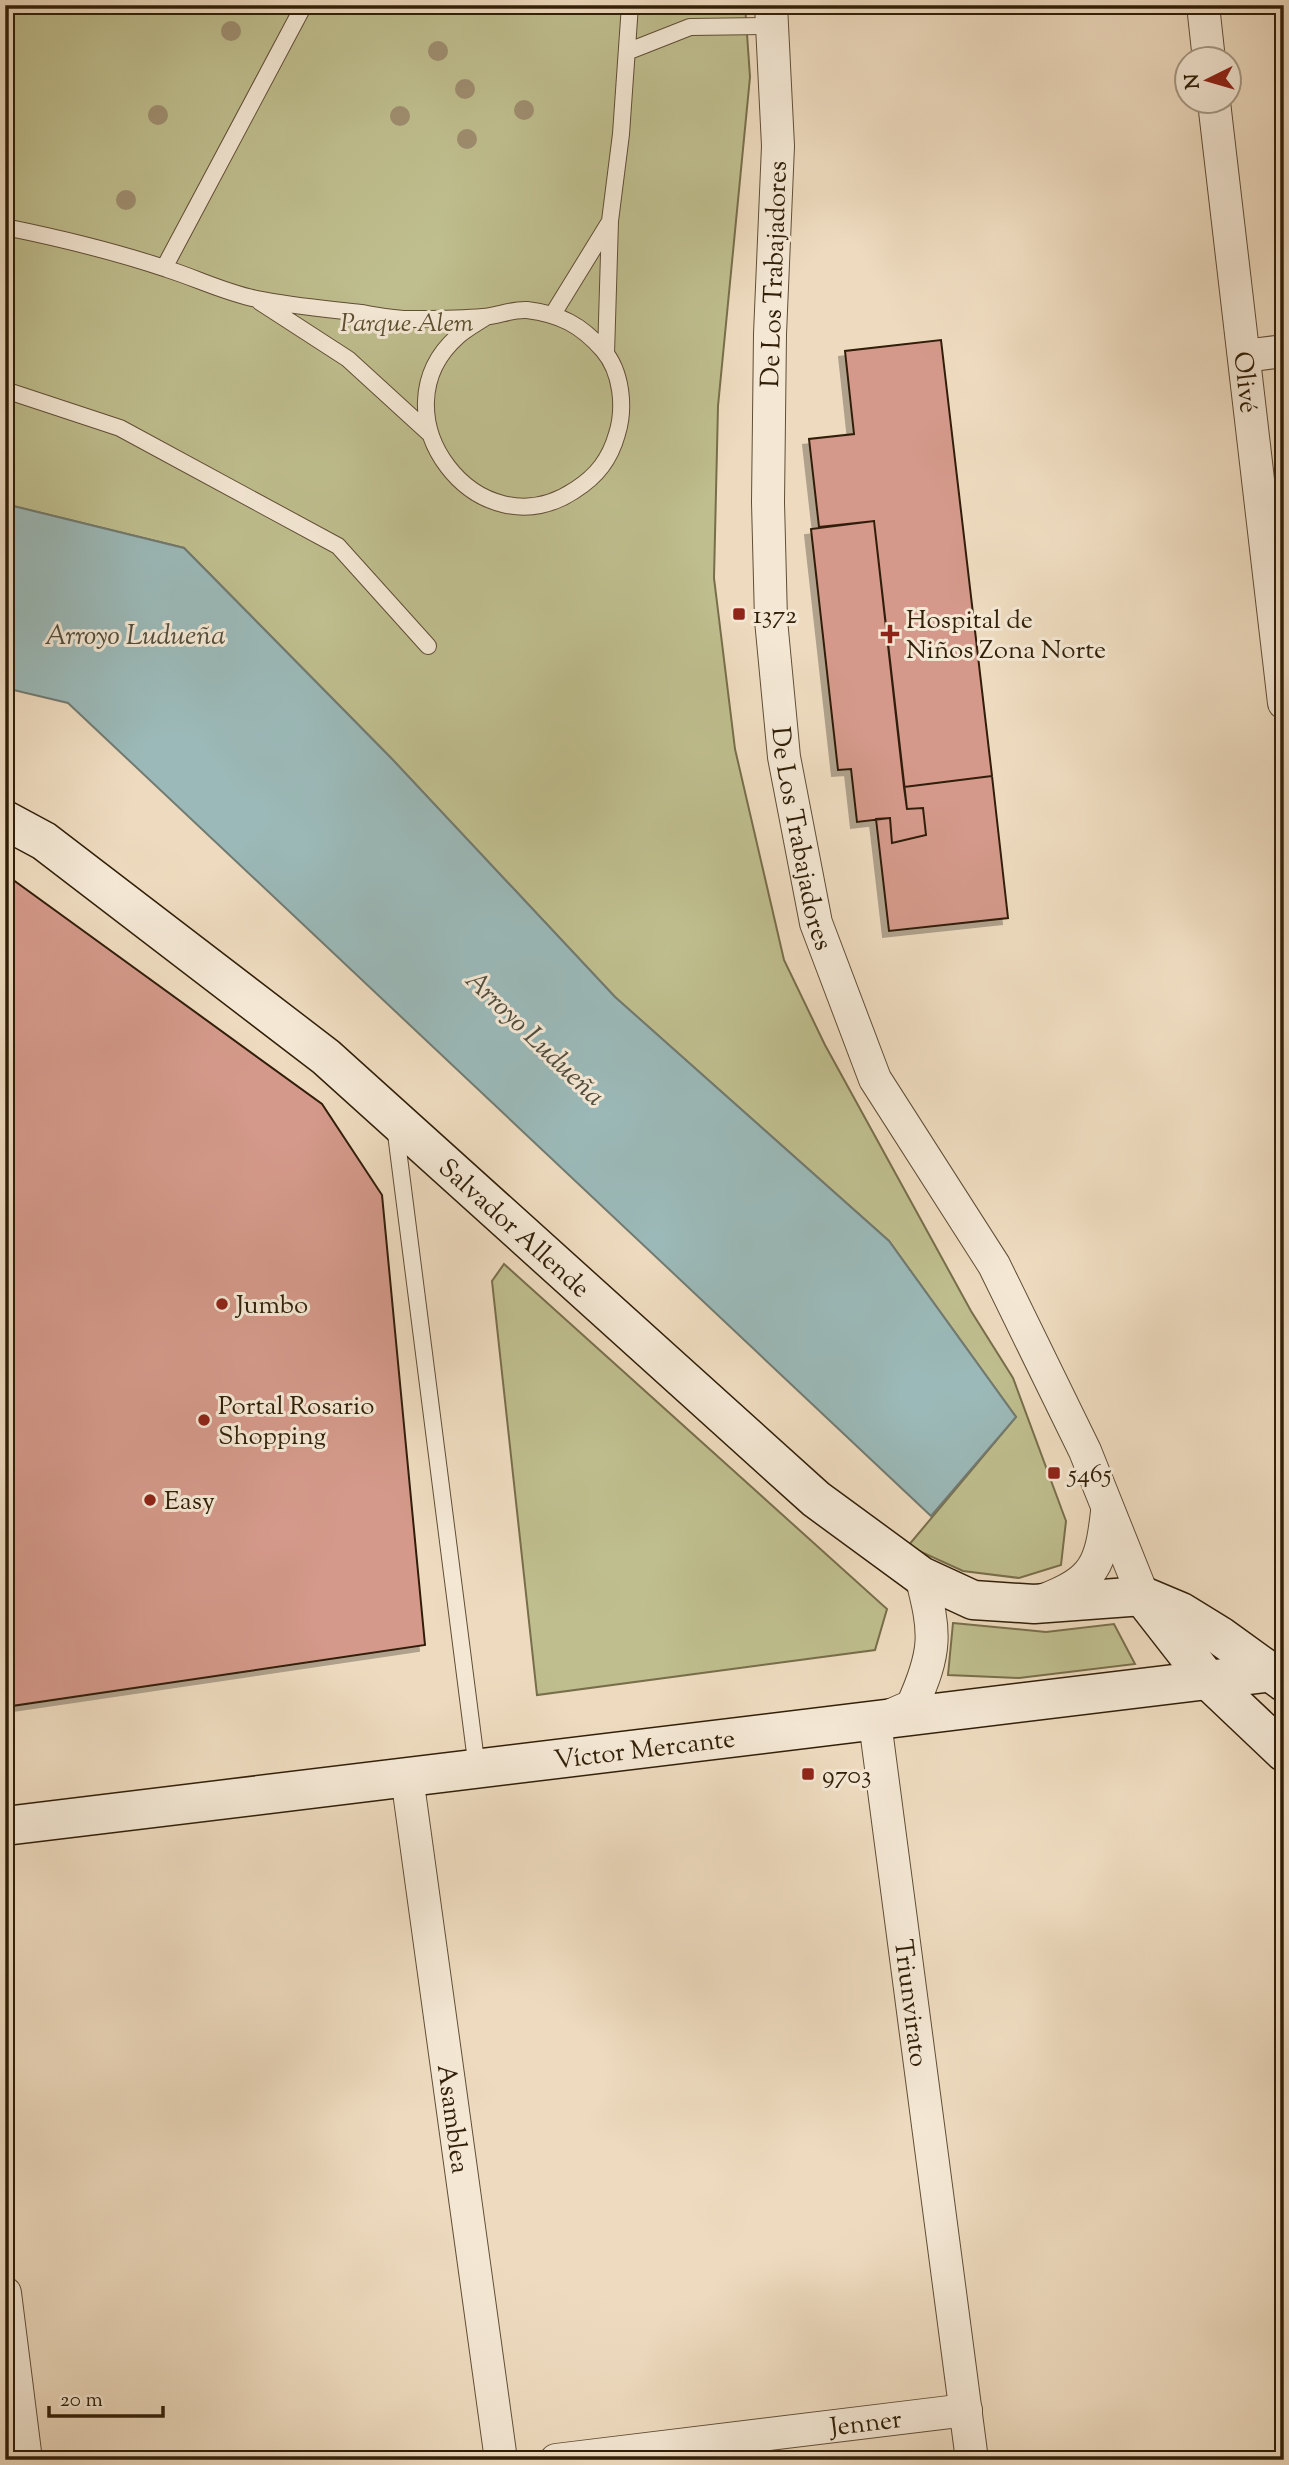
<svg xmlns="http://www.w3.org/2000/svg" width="1289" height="2465" font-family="'Sorts Mill Goudy',serif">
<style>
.green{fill:#bfbe8e;stroke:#786e4b;stroke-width:2}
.water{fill:#9bb9b8;stroke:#717b72;stroke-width:2}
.building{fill:#d4998a;stroke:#311f08;stroke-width:2;filter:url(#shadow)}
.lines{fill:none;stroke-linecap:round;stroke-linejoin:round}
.lane-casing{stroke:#604e36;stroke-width:18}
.street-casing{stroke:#604e36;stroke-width:34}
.secondary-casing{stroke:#311f08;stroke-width:41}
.lane{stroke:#f4e8d5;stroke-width:16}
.street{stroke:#f4e8d5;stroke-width:32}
.secondary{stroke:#f4e8d5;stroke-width:38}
.tree{fill:#9e8e70}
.poi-dot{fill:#8f2418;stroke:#f4e8d5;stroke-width:2.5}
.labels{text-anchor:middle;stroke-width:6;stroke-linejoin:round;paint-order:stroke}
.street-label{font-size:26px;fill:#311f08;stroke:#f4e8d5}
.park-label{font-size:26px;font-style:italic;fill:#5c4f30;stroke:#f4e8d5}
.poi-label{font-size:26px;fill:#311f08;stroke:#f4e8d5;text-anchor:start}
.water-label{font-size:28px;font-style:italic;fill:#514d3d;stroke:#f4e8d5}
</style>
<defs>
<filter id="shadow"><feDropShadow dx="-6" dy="6" stdDeviation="0" flood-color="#0004"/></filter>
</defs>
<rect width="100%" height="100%" fill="#eedbbf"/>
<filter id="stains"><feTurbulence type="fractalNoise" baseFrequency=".00286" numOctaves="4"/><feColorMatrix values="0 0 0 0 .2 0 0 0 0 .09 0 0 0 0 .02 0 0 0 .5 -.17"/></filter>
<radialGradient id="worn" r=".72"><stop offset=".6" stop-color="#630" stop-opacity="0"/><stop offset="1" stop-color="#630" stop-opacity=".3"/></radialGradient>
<path class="green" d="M5,5H745L750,77L718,406L714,578L735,749L784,960L825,1045L971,1311L1013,1378L1066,1521L1061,1565L1019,1578L963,1571L908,1546L1016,1417L889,1241L615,997L392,759L184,548L5,504Z
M504,1264L887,1609L875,1650L537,1695L492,1281Z
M953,1623L1046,1632L1114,1624L1135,1664L1019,1678L948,1675Z"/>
<path class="water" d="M5,504L184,548L392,759L615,997L889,1241L1016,1417L931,1516L68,703L5,688Z"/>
<path class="building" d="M941,340L992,776L904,787L874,521L819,527L809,439L854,434L845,351Z
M874,521L907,809L923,808L926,835L892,843L890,818L857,822L851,769L838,770L811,529Z
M992,776L1008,918L889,931L876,819L890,818L892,843L926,835L923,808L907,809L904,787Z
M5,874L322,1104L382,1195L425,1645L5,1707Z"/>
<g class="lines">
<g class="lane-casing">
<path id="lane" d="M629,51L690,27L772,26
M5,227C59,238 114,251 167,269C196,278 226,293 257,299C291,306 327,309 361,313C379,316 398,320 417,319C439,319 461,319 483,317C498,316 512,309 527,310C560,314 581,325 603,350C622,372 625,408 617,434C610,459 597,476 575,490C478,555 371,413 458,336C466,329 477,323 486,317
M164,268L304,5
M260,302L348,359L429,433
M553,314L609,223
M606,354L610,221L621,134L630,5
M5,390L120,428L338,546L428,646
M395,1126L477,1769"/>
</g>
<g class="street-casing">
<g id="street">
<path id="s1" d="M771,5L778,146L770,334L768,502L771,620L784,757L816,923L875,1079L994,1265L1085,1451L1143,1596"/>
<path d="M1203,5L1209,60"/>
<path id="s2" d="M1214,102L1284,703"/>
<path d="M1244,356L1284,351"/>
<path id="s3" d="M921,1576C936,1633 937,1651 912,1706L875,1722L972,2460"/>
<path d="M1044,1600C1095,1581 1101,1564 1107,1512"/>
<path id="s4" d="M407,1777L501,2460"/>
<path d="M5,2293L26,2460"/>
<path id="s5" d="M556,2460L966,2410"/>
</g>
</g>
<g class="secondary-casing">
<g id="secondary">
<path id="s6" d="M5,820L44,841L326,1057L816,1499L921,1576L973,1600L1034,1604L1143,1596L1181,1612L1220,1636L1284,1682"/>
<path d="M1146,1601L1206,1678L1284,1752"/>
<path id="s7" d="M5,1826L1273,1672"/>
</g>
</g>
<use href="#lane" class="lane"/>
<use href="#street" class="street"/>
<use href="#secondary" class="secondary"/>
</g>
<g class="tree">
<circle cx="231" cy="31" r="10"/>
<circle cx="438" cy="51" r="10"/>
<circle cx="465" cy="89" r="10"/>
<circle cx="524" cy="110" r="10"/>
<circle cx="158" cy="115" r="10"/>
<circle cx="400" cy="116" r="10"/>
<circle cx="467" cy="139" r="10"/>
<circle cx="126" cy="200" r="10"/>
</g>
<g class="poi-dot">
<rect x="732" y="607" width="14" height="14" rx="3.5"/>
<path d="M886.5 623.5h7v7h7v7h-7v7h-7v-7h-7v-7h7z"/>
<circle cx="222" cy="1304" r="7"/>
<circle cx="204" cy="1420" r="7"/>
<rect x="1047" y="1466" width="14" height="14" rx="3.5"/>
<circle cx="150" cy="1500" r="7"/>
<rect x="801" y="1767" width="14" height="14" rx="3.5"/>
</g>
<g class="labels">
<g class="street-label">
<text transform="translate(773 274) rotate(-88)" y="9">De Los Trabajadores</text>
<text dy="9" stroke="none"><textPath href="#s2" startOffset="282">Olivé</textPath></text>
<text dy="9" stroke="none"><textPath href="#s1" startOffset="836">De Los Trabajadores</textPath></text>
<text dy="9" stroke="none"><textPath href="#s6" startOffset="654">Salvador Allende</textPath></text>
<text dy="9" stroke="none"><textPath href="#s7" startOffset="644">Víctor Mercante</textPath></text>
<text dy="9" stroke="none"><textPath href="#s3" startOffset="458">Triunvirato</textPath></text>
<text dy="9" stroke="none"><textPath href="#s4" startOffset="345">Asamblea</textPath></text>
<text dy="9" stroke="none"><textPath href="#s5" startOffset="312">Jenner</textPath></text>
</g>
<g class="park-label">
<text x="407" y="331">Parque Alem</text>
</g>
<g class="poi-label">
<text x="753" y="623">1372</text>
<text x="906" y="628">Hospital de<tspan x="906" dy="30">Niños Zona Norte</tspan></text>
<text x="236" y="1313">Jumbo</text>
<text x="218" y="1414">Portal Rosario<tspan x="218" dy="30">Shopping</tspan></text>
<text x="1068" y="1482">5465</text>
<text x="164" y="1509">Easy</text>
<text x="822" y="1783">9703</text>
</g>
<g class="water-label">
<text x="135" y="644">Arroyo Ludueña</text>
<text transform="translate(536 1037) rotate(44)" y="10">Arroyo Ludueña</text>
</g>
</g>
<rect width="1289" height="2465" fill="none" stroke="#eedbbf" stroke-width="28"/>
<rect x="7" y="7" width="1275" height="2451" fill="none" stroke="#311f08" stroke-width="3.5"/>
<rect x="14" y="14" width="1261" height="2437" fill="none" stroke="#311f08" stroke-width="2"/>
<g transform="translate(1208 80) rotate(265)"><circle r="33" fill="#f4e8d5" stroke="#a69883" stroke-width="2"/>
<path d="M0-5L12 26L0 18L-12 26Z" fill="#8f2418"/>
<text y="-10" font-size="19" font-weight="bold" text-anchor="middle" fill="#311f08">N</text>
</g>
<path d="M49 2406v10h114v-10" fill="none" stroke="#311f08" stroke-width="3.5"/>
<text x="60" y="2406" font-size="21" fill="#311f08" stroke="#f4e8d5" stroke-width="5" paint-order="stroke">20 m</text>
<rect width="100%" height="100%" filter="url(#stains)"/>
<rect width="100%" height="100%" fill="url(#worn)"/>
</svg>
